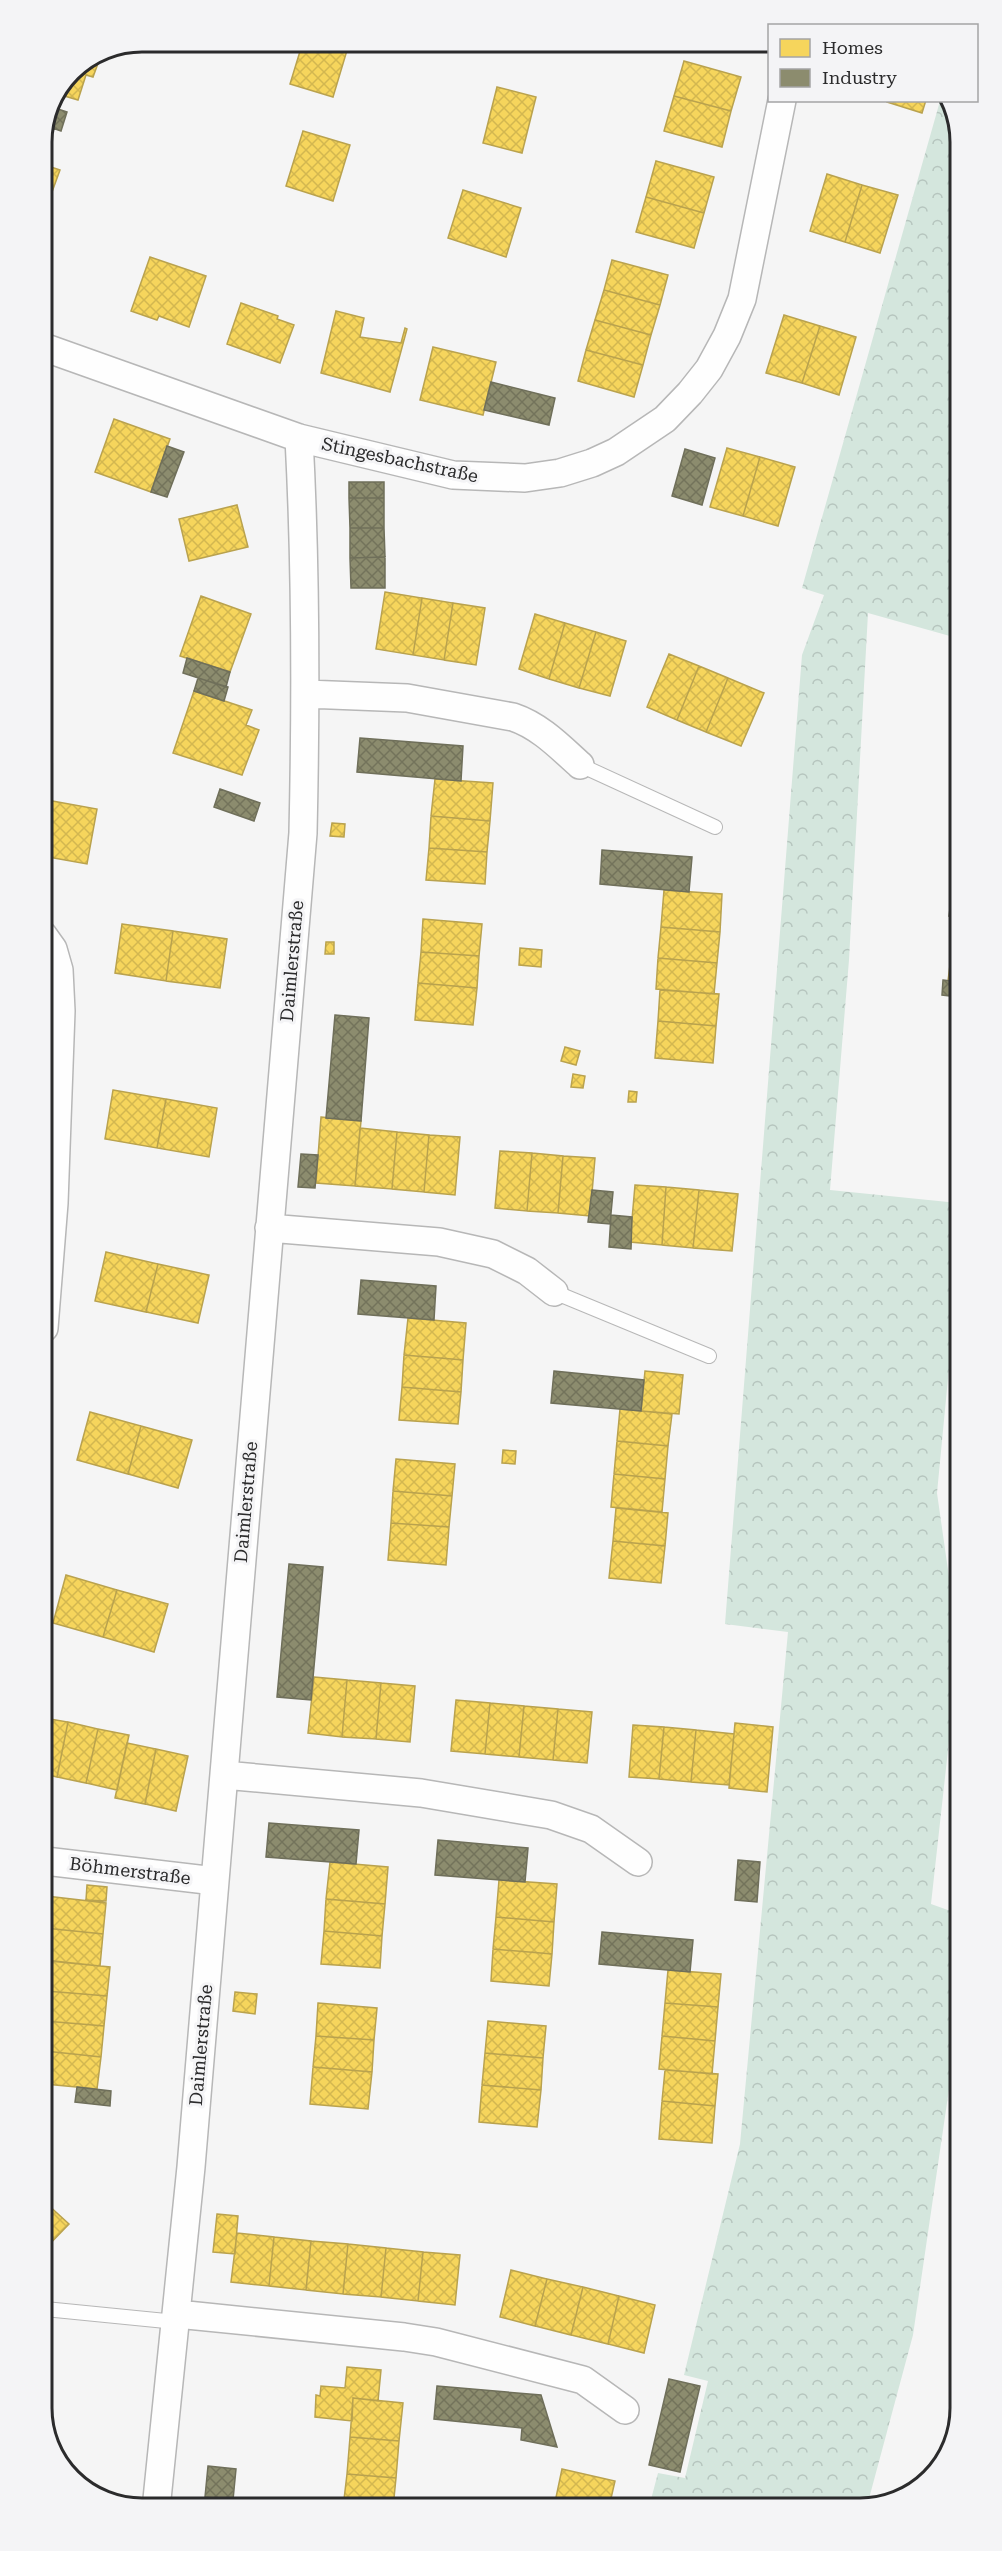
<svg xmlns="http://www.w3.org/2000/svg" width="1002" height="2551" font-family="'Roboto Serif',serif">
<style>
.park{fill:url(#park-crowns)}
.homes{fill:url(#homes-cross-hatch);stroke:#b9a24e;stroke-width:1.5}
.industry{fill:url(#industry-cross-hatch);stroke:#6f6f5a;stroke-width:1.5}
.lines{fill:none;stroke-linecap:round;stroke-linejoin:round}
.lane-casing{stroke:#b7b7b7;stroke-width:16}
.street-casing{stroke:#b7b7b7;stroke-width:30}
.lane{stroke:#fefefe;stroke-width:14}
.street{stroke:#fefefe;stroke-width:27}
.labels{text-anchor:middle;stroke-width:6;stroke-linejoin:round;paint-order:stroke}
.street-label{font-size:18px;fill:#2b2b2c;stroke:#f4f4f6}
.rim{fill:none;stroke:#2b2b2c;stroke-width:3}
</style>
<defs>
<pattern id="park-crowns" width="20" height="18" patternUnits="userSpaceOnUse" patternTransform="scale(1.5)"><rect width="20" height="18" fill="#d4e6dd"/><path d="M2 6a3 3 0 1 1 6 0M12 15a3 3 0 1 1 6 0" fill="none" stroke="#b6c5be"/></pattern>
<pattern id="homes-cross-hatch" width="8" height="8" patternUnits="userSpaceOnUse" patternTransform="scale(1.5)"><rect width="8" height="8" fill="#f6d55c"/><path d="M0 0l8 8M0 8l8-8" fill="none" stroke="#d3b750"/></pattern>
<pattern id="industry-cross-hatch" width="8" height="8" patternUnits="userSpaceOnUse" patternTransform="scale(1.5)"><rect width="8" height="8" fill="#8c8c6e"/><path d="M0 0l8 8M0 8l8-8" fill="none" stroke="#73735b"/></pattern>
</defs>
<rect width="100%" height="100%" fill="#f5f5f5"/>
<path class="park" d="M940,101H947L956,116L957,638L868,613L849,960L830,1190L958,1203V1274L937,1493L952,1598L954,1696L931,1904L959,1914V2021L913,2335L867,2506L649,2507L658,2473L685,2478L708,2381L684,2375L740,2144L788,1632L725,1624L802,655L824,595L802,588Z"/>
<path class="homes" d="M348,47L333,97L290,84L301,48Z
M95,56L100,58L93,77L86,75L78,100L61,95L72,71Z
M684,61L741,77L731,111L674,96Z
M497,87L536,97L522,153L483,143Z
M674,96L731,111L722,147L664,131Z
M888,100H926L922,113L887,102Z
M303,131L350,145L333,201L286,186Z
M656,161L714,177L704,213L646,197Z
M42,164L60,170L52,192L45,189L42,196Z
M827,174L862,185L845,242L810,231Z
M862,185L898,195L880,253L845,242Z
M463,190L521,208L506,257L448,238Z
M646,197L704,213L694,248L636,232Z
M150,257L206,276L189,327L159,316L157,320L131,311Z
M612,260L668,275L660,305L604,290Z
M604,290L660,305L651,335L595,320Z
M241,303L278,316L277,319L294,325L280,363L227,344Z
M336,311L364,318L360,337L401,343L405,328L407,329L390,392L321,373Z
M784,315L820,326L802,383L766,373Z
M595,320L651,335L643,365L586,350Z
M820,326L856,337L839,395L802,383Z
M433,347L496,362L483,415L420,400Z
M586,350L643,365L634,397L578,381Z
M114,419L170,439L151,492L95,472Z
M727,448L760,457L743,516L710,507Z
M760,457L795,467L778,526L743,516Z
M237,505L248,547L189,561L179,519Z
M385,592L422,598L413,655L376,649Z
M201,596L251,614L230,672L180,656Z
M422,598L453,603L444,660L413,655Z
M453,603L485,608L476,665L444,660Z
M535,614L565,623L549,679L519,669Z
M565,623L596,632L579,688L549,679Z
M596,632L626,641L610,696L579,688Z
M669,654L699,666L677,720L647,707Z
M699,666L728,678L706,732L677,720Z
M728,678L764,693L741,746L706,732Z
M194,691L252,710L246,725L259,730L242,775L173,753Z
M435,779L493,783L490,821L431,816Z
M43,799L47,800L43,823Z
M47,800L97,809L87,864L43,856V823Z
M431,816L490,821L487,852L429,848Z
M332,823L345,824L344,837L330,836Z
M429,848L487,852L485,884L426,880Z
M664,890L722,894L720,932L661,927Z
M956,917H958V949H952Z
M423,919L482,924L479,956L421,952Z
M122,924L173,931L166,981L115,973Z
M661,927L720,932L717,963L658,958Z
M173,931L227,939L220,988L166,981Z
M326,942H334V954H325Z
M520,948L542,950L541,967L519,965Z
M952,949H958V982L948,981Z
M421,952L479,956L477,988L418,983Z
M658,958L717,963L714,994L656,989Z
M418,983L477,988L473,1025L415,1020Z
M660,990L719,994L716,1026L658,1021Z
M658,1021L716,1026L713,1063L655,1058Z
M565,1047L580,1051L576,1065L561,1061Z
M573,1074L585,1076L583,1088L571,1087Z
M113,1090L166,1099L157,1148L105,1139Z
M629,1091L637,1092L636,1102H628Z
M166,1099L217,1108L209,1157L157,1148Z
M321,1117L361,1121L355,1186L316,1183Z
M360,1128L397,1132L392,1189L355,1186Z
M397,1132L429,1135L424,1192L392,1189Z
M429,1135L460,1137L455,1195L424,1192Z
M500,1151L532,1153L527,1211L495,1208Z
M532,1153L563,1156L558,1213L527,1211Z
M563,1156L595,1158L590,1216L558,1213Z
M635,1185L666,1187L662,1245L630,1242Z
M666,1187L699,1190L693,1248L662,1245Z
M699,1190L738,1194L732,1251L693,1248Z
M106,1252L158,1264L146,1312L95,1301Z
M158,1264L209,1275L198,1323L146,1312Z
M408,1318L466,1323L463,1360L404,1355Z
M404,1355L463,1360L461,1392L402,1387Z
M645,1371L683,1375L679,1414L641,1411Z
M402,1387L461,1392L458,1424L399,1420Z
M620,1409L672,1414L668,1446L617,1441Z
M90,1412L141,1426L128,1474L77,1460Z
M141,1426L192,1440L178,1488L128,1474Z
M617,1441L668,1446L665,1479L614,1474Z
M503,1450L516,1451L515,1464L502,1463Z
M396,1459L455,1464L452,1496L393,1491Z
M614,1474L665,1479L662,1512L611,1507Z
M393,1491L452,1496L449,1527L391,1523Z
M616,1508L668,1513L665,1546L613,1541Z
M391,1523L449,1527L446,1565L388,1560Z
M613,1541L665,1546L661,1583L609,1578Z
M66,1575L117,1590L103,1637L53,1623Z
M117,1590L168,1604L154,1652L103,1637Z
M314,1677L347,1680L342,1737L308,1733Z
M347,1680L381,1683L376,1739L342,1737Z
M381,1683L415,1686L410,1742L376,1739Z
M456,1700L490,1703L485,1754L451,1751Z
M490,1703L524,1706L519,1757L485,1754Z
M524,1706L558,1709L553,1760L519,1757Z
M558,1709L592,1712L587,1763L553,1760Z
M44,1718L68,1722L57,1777L45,1774Z
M68,1722L98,1729L86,1783L57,1777Z
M735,1723L773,1727L767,1792L729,1788Z
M633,1725L664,1727L659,1779L629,1777Z
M664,1727L696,1730L691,1782L659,1779Z
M98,1729L129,1735L117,1790L86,1783Z
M696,1730L734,1734L729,1785L691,1782Z
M127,1743L156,1749L145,1804L115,1798Z
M156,1749L188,1756L176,1811L145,1804Z
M330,1862L388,1867L385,1904L326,1899Z
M499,1880L557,1884L554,1922L496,1917Z
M87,1885L107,1887L106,1901L86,1900Z
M46,1896L106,1903L103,1934L45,1928Z
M326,1899L385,1904L382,1936L324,1931Z
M496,1917L554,1922L552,1954L493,1949Z
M45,1928L103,1934L100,1966L45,1960Z
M324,1931L382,1936L380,1968L321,1964Z
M493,1949L552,1954L549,1986L491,1981Z
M49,1961L110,1967L107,1996L46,1991Z
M668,1970L721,1974L718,2007L665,2003Z
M46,1991L107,1996L104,2026L45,2021Z
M235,1992L257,1994L255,2014L233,2011Z
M318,2003L377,2008L374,2040L316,2036Z
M665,2003L718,2007L715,2041L662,2036Z
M45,2021L104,2026L101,2057L45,2051Z
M488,2021L546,2026L543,2058L485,2053Z
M316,2036L374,2040L372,2072L313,2067Z
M662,2036L715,2041L712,2074L659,2069Z
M45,2051L101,2057L97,2089L45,2084Z
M485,2053L543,2058L541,2090L482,2085Z
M313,2067L372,2072L368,2109L310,2104Z
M665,2070L718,2074L715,2106L662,2101Z
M482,2085L541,2090L537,2127L479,2122Z
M662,2101L715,2106L712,2143L659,2139Z
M45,2202L69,2224L45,2249Z
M217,2214L238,2216L235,2254L213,2252Z
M237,2233L274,2237L269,2286L231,2282Z
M274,2237L311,2241L306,2290L269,2286Z
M311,2241L348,2244L343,2294L306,2290Z
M348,2244L386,2248L381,2297L343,2294Z
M386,2248L423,2252L418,2301L381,2297Z
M423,2252L460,2255L455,2305L418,2301Z
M511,2270L547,2279L535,2326L500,2317Z
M547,2279L583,2287L571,2335L535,2326Z
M583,2287L619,2296L608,2344L571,2335Z
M619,2296L655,2305L644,2353L608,2344Z
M347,2367L381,2370L378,2401L353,2398L352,2421L315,2417L316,2395L320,2396L321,2386L345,2388Z
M353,2398L403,2403L399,2441L350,2437Z
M350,2437L399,2441L396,2478L347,2474Z
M562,2469L615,2481L609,2507H554Z
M347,2474L396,2478L393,2508H343Z"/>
<path class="industry" d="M55,108L67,112L61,131L47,126Z
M47,126L53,128L46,149L42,148V136Z
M491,382L555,398L549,425L484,410Z
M167,446L184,452L167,497L151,492Z
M685,449L715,458L702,505L672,496Z
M349,482H384V498H349Z
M349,498H384V528H350Z
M350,528H384L385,557L350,558Z
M385,557V588H351L350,558Z
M187,658L230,672L226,687L183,673Z
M198,678L228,687L224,701L194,691Z
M360,738L463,746L461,781L357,772Z
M220,789L260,803L254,821L214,807Z
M952,789H958V806H951Z
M602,850L692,857L689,892L600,884Z
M953,885L958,886V902L951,901Z
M951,901L958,902V917L949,916Z
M943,980L958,982V997L942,995Z
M335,1015L369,1018L361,1121L326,1118Z
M301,1154L318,1155L315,1188L298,1187Z
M592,1190L613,1192L610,1224L588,1222Z
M611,1215L632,1217L631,1249L609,1247Z
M361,1280L436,1286L434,1320L358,1314Z
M554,1371L644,1380L641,1411L551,1403Z
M289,1564L323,1567L311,1700L277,1697Z
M269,1823L359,1830L356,1864L266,1857Z
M438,1840L528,1848L525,1882L435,1875Z
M738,1860L760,1862L757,1902L735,1900Z
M602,1932L693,1940L690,1972L599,1964Z
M77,2087L111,2091L110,2106L75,2102Z
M669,2379L700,2386L680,2472L649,2465Z
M437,2386L541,2395L557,2447L521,2440L522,2428L434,2419Z
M208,2466L236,2469L233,2500L205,2497Z
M205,2497L237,2501L236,2508H203Z"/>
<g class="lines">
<g class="lane-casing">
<path id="lane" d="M580,765L715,827
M554,1292L709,1356
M45,2309L176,2322"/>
</g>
<g class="street-casing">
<path id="street" d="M43,347L299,438L453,475L525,478L560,473L592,463L616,452L665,419L690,393L709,369L727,336L742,299L782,100
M306,694L407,698L513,717C540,726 560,747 580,765
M43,935L53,949L59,970L61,1011L54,1203L44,1328
M269,1228L439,1242L493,1254L527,1271L554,1292
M224,1775L421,1793L551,1815L591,1829L638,1862
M45,1861L215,1881
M177,2314L404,2337L436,2342L583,2380L625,2410
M156,2509L191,2167L303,833C306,701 306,569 299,438"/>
</g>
<use href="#lane" class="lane"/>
<use href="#street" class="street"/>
</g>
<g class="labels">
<g class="street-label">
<text transform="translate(400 460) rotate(12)" y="6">Stingesbachstraße</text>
<text transform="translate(292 961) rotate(-85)" y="6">Daimlerstraße</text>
<text transform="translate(246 1502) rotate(-85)" y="6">Daimlerstraße</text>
<text transform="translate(130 1871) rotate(7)" y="6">Böhmerstraße</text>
<text transform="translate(201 2045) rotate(-85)" y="6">Daimlerstraße</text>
</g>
</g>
<path d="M0 0H1002V2551H0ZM142 52H860A90 90 0 0 1 950 142V2408A90 90 0 0 1 860 2498H142A90 90 0 0 1 52 2408V142A90 90 0 0 1 142 52Z" fill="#f4f4f6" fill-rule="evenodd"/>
<path class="rim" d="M142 52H860A90 90 0 0 1 950 142V2408A90 90 0 0 1 860 2498H142A90 90 0 0 1 52 2408V142A90 90 0 0 1 142 52Z"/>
<rect x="768" y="24" width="210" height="78" fill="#f4f4f6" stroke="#a4a4a5" stroke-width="1.5"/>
<rect x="780" y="39" width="30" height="18" fill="#f6d55c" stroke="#a4a4a5" stroke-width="1.5"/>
<text x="822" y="54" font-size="18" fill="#2b2b2c">Homes</text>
<rect x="780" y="69" width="30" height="18" fill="#8c8c6e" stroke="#a4a4a5" stroke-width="1.5"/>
<text x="822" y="84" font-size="18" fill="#2b2b2c">Industry</text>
</svg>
